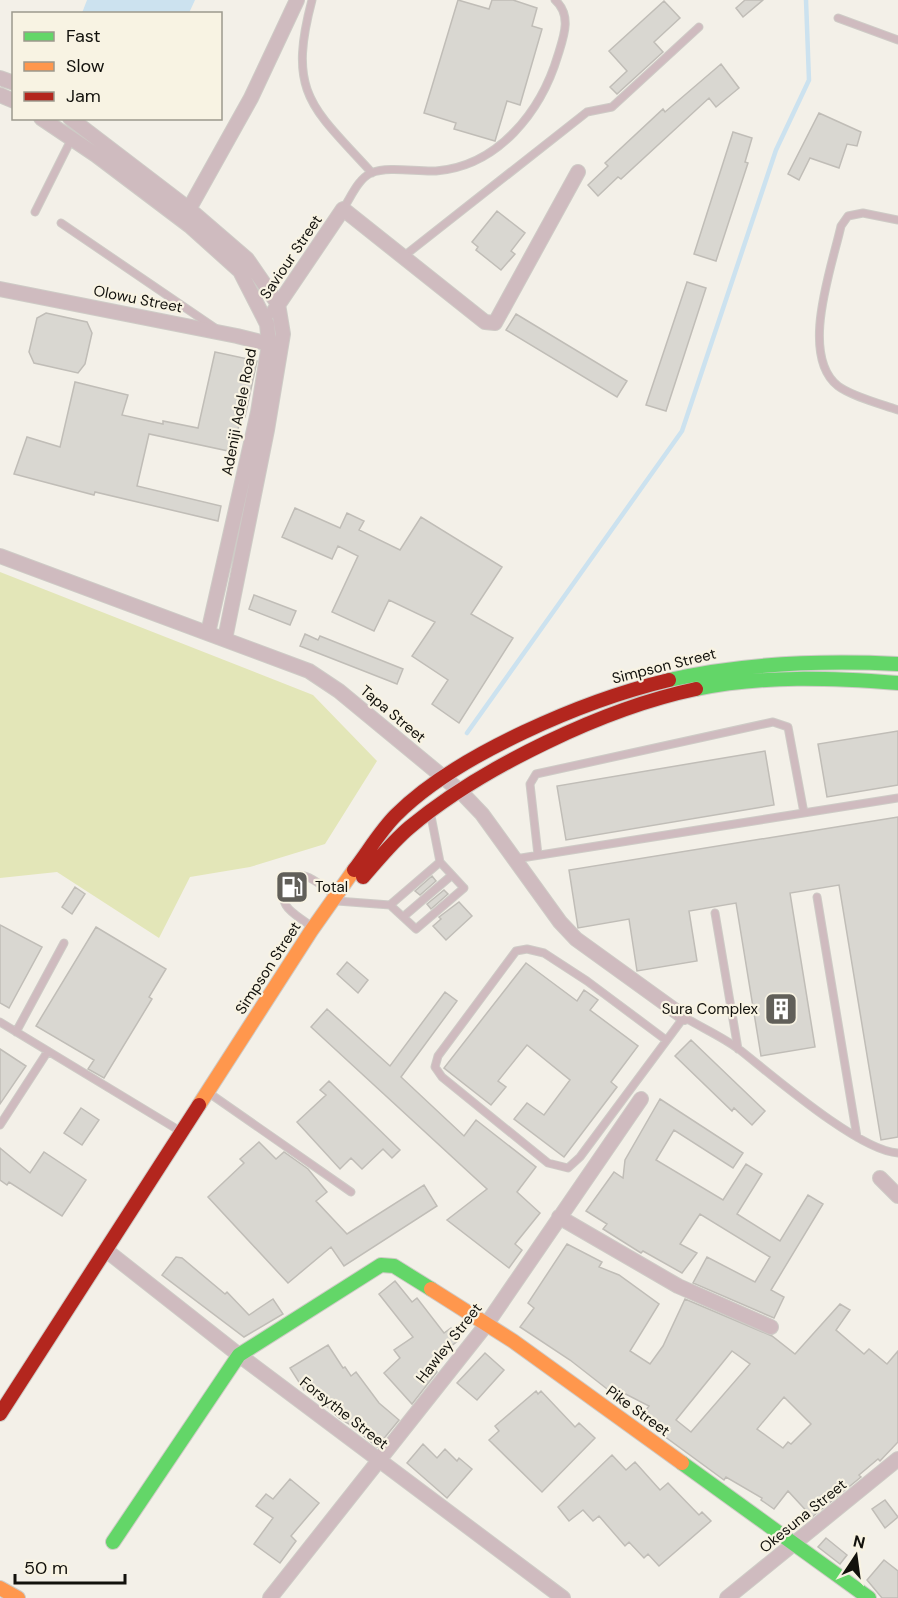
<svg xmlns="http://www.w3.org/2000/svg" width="898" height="1598" font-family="'DM Sans',sans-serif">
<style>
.green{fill:#e3e6b8}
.water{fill:#cce2ef}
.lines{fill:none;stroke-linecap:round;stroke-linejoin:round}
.stream{stroke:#cce2ef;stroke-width:4.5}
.building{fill:#d9d7d1;stroke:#c0bdb7;stroke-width:1.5;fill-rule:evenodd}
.lane-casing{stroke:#cecbc6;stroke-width:9}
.street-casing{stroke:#cecbc6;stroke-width:16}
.fast-casing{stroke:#cecbc6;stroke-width:16}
.slow-casing{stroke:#cecbc6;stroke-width:16}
.jam-casing{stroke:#cecbc6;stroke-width:16}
.lane{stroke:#cfbbbf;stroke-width:7}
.street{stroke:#cfbbbf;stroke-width:14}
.fast{stroke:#63d668;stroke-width:14}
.slow{stroke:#ff974d;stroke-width:14}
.jam{stroke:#b3261e;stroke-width:14}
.labels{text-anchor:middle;stroke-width:4.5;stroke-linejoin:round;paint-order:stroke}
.street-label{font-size:15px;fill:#12110c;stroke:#f8f3e3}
.poi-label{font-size:15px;fill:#12110c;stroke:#f8f3e3;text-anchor:start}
</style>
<rect width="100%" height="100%" fill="#f3f0e8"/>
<path class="green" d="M0,572L313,695L377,761L325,844L250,867L190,877L159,938L57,872L0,878Z"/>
<path class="water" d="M87,0H195L189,13H82Z"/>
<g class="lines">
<path class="stream" d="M467,733L682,431L776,150L809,80L806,0"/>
</g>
<path class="building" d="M458,0L489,9L492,0H513L537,8L532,26L542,29L520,105L507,101L495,141L454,129L456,123L424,113Z
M745,0H763L743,17L736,8Z
M664,1L680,18L654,42L663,52L617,94L610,87L627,71L609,51Z
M721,64L739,88L716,107L709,98L621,179L618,177L598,196L588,185L608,166L605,163L663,109L665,112Z
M819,113L861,132L857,146L847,144L839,168L810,158L799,180L788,174Z
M733,132L752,138L745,162L748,163L716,261L694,254Z
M497,211L525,233L511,251L515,254L501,270L476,250L478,247L472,242Z
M687,282L706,288L666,411L646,405Z
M46,313L87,322L92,333L85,364L78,373L34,363L29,352L37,318Z
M516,314L627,381L617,397L506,330Z
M215,352L257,361L245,417L241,416L233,452L149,434L137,486L221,506L218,521L95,492L94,495L14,474L27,437L60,447L75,382L128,395L122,415L163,424V421L198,428Z
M295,508L340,528L347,513L364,521L359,530L400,550L421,517L502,567L471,614L513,638L459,723L432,704L448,680L412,656L435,622L389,600L374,631L332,612L358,556L338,546L332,559L282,537Z
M254,595L296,611L290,625L249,609Z
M305,634L318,640L320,636L403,669L397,684L300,646Z
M898,731V785L827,797L818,744Z
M765,751L774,805L566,840L557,786Z
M898,817V1137L881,1140L839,885L790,893L815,1047L761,1056L736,903L689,911L697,961L637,971L629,919L578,928L569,870Z
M432,876L436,881L420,895L415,891Z
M75,887L85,894L72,914L62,907Z
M444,890L448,894L431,909L427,904Z
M459,902L472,916L446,940L433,926L441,919L439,917Z
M0,925L42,947L9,1008L0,1003Z
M96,927L166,969L149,997L152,999L104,1078L88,1069L94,1060L36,1026Z
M347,962L368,980L358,993L337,974Z
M526,963L577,1001L584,990L598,1000L590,1010L638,1046L611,1082L617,1087L564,1157L514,1119L527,1103L544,1115L570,1080L527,1045L498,1081L506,1087L491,1105L444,1068Z
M445,992L457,1001L401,1077L464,1136L476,1120L536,1167L517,1192L540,1213L515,1244L522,1250L509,1268L447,1220L487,1189L311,1027L327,1009L390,1066Z
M691,1040L765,1111L752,1125L734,1108L732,1111L675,1056Z
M0,1049L26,1066L0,1104Z
M329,1081L400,1150L392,1158L383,1149L362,1169L351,1158L340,1169L297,1122L326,1095L320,1090Z
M660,1099L743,1153L733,1168L674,1130L656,1160L723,1200L746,1164L762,1174L737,1214L780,1241L808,1195L823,1204L771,1290L784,1297L774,1318L693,1283L707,1257L755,1282L770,1257L700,1214L680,1244L697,1253L682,1273L643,1251L641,1253L603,1229L607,1224L586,1211L614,1172L623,1178L625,1160Z
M81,1108L99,1120L82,1145L64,1133Z
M259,1142L276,1159L284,1152L308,1169L327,1192L316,1201L347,1234L424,1185L437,1206L344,1266L331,1247L288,1283L208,1197L244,1163L240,1159Z
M0,1148L30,1173L44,1152L86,1180L62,1216L9,1182L7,1185L0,1180Z
M567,1244L602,1262L599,1267L619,1275L659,1304L630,1351L650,1364L663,1346L685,1299L772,1336L795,1354L840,1304L850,1310L836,1330L864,1354L869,1349L887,1364L898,1351V1442L880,1461L878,1459L859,1475L861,1477L812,1517L788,1491L774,1509L761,1500L762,1498L726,1477L724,1480L660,1433L663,1428L643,1414L649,1406L614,1388L611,1392L570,1360L520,1327L534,1308L528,1303ZM732,1351L750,1364L691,1432L676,1420ZM784,1397L811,1424L791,1444L788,1442L783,1448L757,1429Z
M176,1257L182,1258L225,1294L227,1292L249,1315L273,1299L283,1314L244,1337L162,1275Z
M395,1281L412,1302L417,1298L444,1333L451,1328L459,1340L446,1350L448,1354L433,1365L437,1372L412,1404L384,1373L400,1358L394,1350L413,1337L379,1294Z
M328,1345L343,1368L345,1367L351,1376L356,1372L379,1403L399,1420L377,1447L349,1424L339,1418L317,1397L315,1398L307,1388L304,1390L290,1368Z
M485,1353L504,1370L477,1400L457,1383Z
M536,1391L538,1394L541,1391L575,1427L579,1423L595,1438L542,1492L489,1440L499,1431L495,1426Z
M423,1444L437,1458L445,1449L457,1461L459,1458L472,1469L447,1498L407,1463Z
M612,1455L626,1470L635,1462L660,1490L668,1483L699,1515L702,1512L711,1521L659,1566L648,1554L644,1558L629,1542L625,1546L599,1516L593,1521L583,1510L569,1521L558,1507Z
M290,1479L319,1503L291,1536L296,1541L280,1563L254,1544L273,1518L256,1506L266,1494L273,1499Z
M885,1500L898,1517L885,1528L872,1509Z
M826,1538L847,1555L840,1564L818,1547Z
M884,1560L898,1571V1598H882L867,1580Z"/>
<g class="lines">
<g class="lane-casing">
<path id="lane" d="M312,0C287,94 312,107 372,173
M838,18L898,40
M343,209C351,197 358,179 371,173C389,166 416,172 436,171C498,166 541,112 558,55C564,36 572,15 555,0
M35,212L72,138
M898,220L863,213L848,216L841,226C832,267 799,355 838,386C851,396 881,404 898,410
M61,223L215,328
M404,256L587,112L612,107L699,27
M538,855L530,784L536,774L773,722L788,727L804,813
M515,859L898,798
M817,897L857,1137
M337,901L390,905L440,862L431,816
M390,905L416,929L464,888L440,862
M715,913L738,1049
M403,917L452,875
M311,926C291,911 279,909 284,881C303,867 316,882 332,893
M0,1022L180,1131
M16,1032L64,943
M666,1040L587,981L544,953L527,949L516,951L438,1056L435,1067L442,1077L548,1163L568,1168L580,1157L684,1017C702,1028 723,1037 740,1050C773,1076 859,1151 898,1153
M209,1093L351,1192
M0,1125L48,1051"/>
</g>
<g class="street-casing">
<path id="street" d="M0,78L14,83
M0,95L14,101
M41,118L96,155L190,226L240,271L267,324L269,344L258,412L208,633
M70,118L189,209L247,259L278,304L283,334L267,430L225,639
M189,209L251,98L297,0
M0,289L237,336L269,344
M274,311L343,209L485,322L495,323L578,172
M0,556L309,671L339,691L460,791L482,814L560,922L576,939L684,1017
M880,1178L898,1196
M559,1217L678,1286L771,1327
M107,1251L239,1355L563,1598
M270,1598L486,1325L641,1099
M727,1598L898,1459"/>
</g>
<g class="fast-casing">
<path id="fast" d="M669,680C745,663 820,660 898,664
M696,689C763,675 831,678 898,683
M682,1463L869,1598
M113,1542L239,1355L381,1265L394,1266L431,1289"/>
</g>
<g class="slow-casing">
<path id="slow" d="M199,1105L311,931L354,870
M431,1289L513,1341L682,1463
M0,1588L18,1598"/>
</g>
<g class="jam-casing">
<path id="jam" d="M354,870C368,852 380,831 396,815C457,754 585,700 669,680
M363,877C378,860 392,842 410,827C482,767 605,708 696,689
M0,1414L199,1105"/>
</g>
<use href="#lane" class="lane"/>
<use href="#street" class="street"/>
<use href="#fast" class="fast"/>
<use href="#slow" class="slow"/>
<use href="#jam" class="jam"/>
</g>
<defs>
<g id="fuel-square" transform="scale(1.725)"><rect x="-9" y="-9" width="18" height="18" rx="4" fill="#615f59" stroke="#f8f3e3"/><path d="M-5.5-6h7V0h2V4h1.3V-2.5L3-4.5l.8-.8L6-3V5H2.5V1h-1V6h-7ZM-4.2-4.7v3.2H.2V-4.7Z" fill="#fff"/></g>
<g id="building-square" transform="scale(1.725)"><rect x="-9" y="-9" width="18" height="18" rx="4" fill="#615f59" stroke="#f8f3e3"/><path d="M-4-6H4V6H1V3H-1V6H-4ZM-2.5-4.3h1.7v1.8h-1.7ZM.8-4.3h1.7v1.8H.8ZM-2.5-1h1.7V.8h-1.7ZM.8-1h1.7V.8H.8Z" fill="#fff"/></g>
</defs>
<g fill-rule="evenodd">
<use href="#fuel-square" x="292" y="887"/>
<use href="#building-square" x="781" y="1009"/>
</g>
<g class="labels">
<g class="street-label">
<text transform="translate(291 257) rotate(-56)" y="5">Saviour Street</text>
<text transform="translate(138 299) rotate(11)" y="5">Olowu Street</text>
<text transform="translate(239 412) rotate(-79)" y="5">Adeniji Adele Road</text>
<text transform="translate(664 666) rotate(-14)" y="5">Simpson Street</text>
<text transform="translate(393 714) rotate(40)" y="5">Tapa Street</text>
<text transform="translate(268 968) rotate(-57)" y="5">Simpson Street</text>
<text transform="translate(449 1343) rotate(-52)" y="5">Hawley Street</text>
<text transform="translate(638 1411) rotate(36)" y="5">Pike Street</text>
<text transform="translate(344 1413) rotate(38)" y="5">Forsythe Street</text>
<text transform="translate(803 1516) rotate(-39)" y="5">Okesuna Street</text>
</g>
<g class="poi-label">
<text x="315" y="892">Total</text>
<text x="758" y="1014" text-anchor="end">Sura Complex</text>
</g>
</g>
<rect x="12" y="12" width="210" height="108" fill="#f8f3e3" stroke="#9c998d" stroke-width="1.5"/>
<rect x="24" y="32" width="30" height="9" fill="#63d668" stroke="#9c998d" stroke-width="1.5"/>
<text x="66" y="42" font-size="18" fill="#12110c">Fast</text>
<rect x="24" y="62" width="30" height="9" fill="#ff974d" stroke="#9c998d" stroke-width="1.5"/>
<text x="66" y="72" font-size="18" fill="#12110c">Slow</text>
<rect x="24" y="92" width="30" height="9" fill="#b3261e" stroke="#9c998d" stroke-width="1.5"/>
<text x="66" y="102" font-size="18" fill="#12110c">Jam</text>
<g transform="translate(856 1556) rotate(13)" stroke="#f8f3e3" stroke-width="4.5" paint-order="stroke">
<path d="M0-4.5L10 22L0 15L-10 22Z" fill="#12110c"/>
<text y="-9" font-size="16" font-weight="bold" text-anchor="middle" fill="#12110c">N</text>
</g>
<path d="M15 1574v9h110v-9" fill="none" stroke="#12110c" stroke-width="3"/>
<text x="24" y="1574" font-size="18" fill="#12110c" stroke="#f8f3e3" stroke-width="4.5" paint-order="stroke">50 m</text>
</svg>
